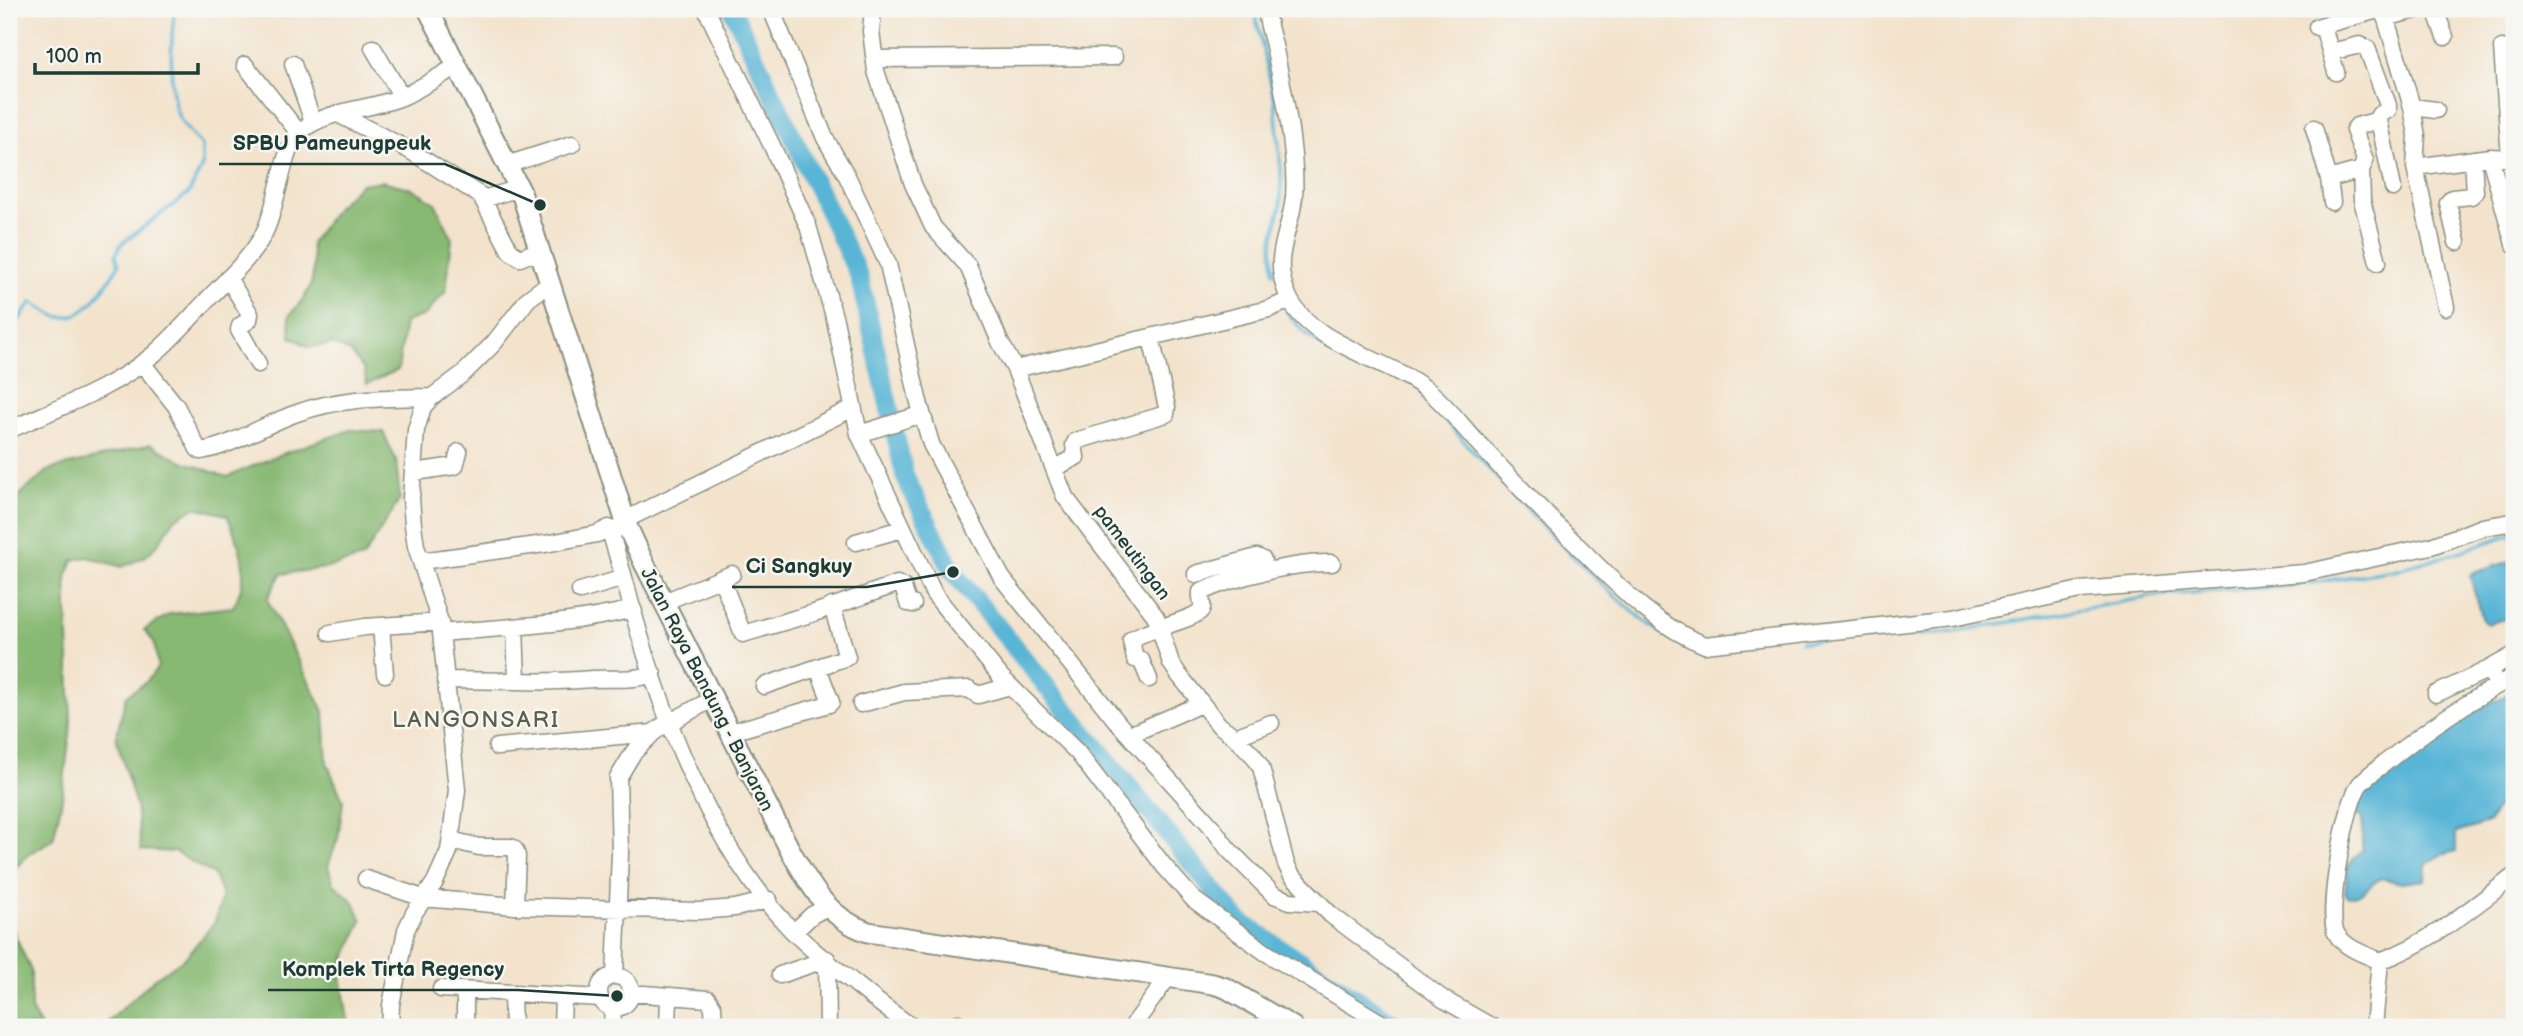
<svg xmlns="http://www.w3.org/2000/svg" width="2523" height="1036" font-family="'Balsamiq Sans',sans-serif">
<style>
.forest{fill:#88b973;stroke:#547b54;stroke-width:2}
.water{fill:#58b5d6;stroke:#3c7985;stroke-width:2}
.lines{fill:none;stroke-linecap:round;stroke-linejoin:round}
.stream{stroke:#58b5d6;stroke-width:3.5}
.river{stroke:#58b5d6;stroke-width:19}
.minor-casing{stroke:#899080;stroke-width:19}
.major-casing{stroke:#899080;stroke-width:23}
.minor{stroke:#fff;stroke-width:16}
.major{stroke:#fff;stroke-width:19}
.labels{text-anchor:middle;stroke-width:5;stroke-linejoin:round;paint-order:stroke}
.street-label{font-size:19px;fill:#1f3d34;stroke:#f6f6f2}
.quarter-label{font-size:23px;letter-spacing:2px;fill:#5b5f4a;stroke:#f6f6f2}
.leader{fill:none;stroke:#1f3d34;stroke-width:2.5}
.callout-dot{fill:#1f3d34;stroke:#f6f6f2;stroke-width:2.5}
.callout-label{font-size:21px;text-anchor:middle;font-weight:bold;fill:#1f3d34;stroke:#f6f6f2;stroke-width:5;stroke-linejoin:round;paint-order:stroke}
</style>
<rect width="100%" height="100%" fill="#f6f6f2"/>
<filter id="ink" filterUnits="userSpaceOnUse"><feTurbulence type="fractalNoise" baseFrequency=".0143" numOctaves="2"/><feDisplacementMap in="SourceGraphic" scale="14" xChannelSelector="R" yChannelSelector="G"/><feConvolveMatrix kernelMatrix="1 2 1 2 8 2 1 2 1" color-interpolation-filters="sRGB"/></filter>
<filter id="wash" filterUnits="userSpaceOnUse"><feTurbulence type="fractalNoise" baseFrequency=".00686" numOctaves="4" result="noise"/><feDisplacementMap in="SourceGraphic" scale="28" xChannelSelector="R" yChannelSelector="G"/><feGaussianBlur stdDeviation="1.57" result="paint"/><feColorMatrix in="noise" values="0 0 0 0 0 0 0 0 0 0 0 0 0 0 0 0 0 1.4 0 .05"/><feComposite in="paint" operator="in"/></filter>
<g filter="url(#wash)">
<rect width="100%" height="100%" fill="#f3e3cc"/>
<path class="forest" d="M382,181L413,189L435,203L452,238L446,291L425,315L405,322L398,370L367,384L364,370L350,352L333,344L310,347L291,337L289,316C314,288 316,280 311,243L338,206L361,184Z
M350,430L383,432L396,460L400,499L363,558L326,568L281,574L267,599L324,711L327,763L343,801L338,838L328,866L333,883L354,902L362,921L340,969L349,1027H103L155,978L185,958L215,922L222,896L214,875L175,852L141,850L136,806L116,738L126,696L146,682L158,667L154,642L144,630L170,614L233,607C252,573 241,549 227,515L195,507L175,519L157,545L145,557L122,567L88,557L73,560L66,577L71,723L62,799L53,839L29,854L10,873L9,901V504L49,470L151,444L179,460L227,477L279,455Z
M9,921L31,971V1010L41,1027H9Z"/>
<path class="water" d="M2514,560V616L2488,624L2484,622L2482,617L2470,576L2474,573Z
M2514,691V781L2488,823L2456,833V851L2438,856L2426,865L2425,880L2401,883L2381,878C2368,885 2364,898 2347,896L2345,892C2348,872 2345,860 2363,850C2359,836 2366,830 2361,817L2356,815L2365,784L2477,710Z"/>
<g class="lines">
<path class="stream" d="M1254,9L1275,102L1281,170V204L1272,245L1274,272
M1284,306C1306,345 1347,363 1388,375
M9,333L32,302C39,306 48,313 56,316C85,325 106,284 119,265L116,255L121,244L189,193L202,166V146C194,138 185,128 179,117C168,95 171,33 175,9
M1424,397C1470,447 1637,641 1696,648
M1801,642L1949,633L2161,595L2291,586L2356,576L2394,570L2450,555L2514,533"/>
<path class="river" d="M732,9L859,276L905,477L953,572L1239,921L1400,1027"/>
</g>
</g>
<g filter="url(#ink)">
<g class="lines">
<g class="minor-casing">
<path id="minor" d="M706,9L773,148L808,226L835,320L859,434L934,594L1001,677L1078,753L1164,866L1193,899L1265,952L1388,1027
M771,9L825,138L847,176L888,264L918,399L931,444L1002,578L1118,723L1212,827L1228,849L1274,895L1290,901L1318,903
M873,9L871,31L876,71L913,184L933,227L968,266L1000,342L1015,369L1065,497L1156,617L1171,663L1179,675L1219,725L1235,737L1253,755L1261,767L1286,864L1291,874L1331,915L1443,999L1492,1027
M1266,9C1267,23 1272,36 1275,50C1284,93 1297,153 1294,197C1290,236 1269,259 1290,300C1314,346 1390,359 1430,392C1447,406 1462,426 1477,442C1512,480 1547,516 1584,552C1620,588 1657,627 1705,645L1953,618L2080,590L2304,573L2431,546L2483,527L2514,522
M2383,9L2412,107L2417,136L2415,167L2446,307
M2435,9L2445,37
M2385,18L2419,9
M2323,26L2336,72
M2317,27L2381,9
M373,48L402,97
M2331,52L2360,45L2367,48L2388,105V110L2379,115V120L2393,188
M875,59L1114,57
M293,64L313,122
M245,65L299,133
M2412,107L2436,110
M340,115L409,150L481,196L510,251L520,258L530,254L543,257
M2314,128L2329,179L2361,170
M2490,157L2510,158L2502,48
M509,164L572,144
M2415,167L2490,157L2514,244
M2329,179L2332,202
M483,199L510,191L521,192
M2457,242L2448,203L2452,198L2471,196L2475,192L2473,159
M2378,262L2362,200L2361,170L2365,160L2354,130L2357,126L2379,120
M228,278L250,314L249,320L240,326L239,330L258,364
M142,363L176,406L198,449L201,451C235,445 265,424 297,413C342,397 385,398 432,397
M1015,369L1269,309L1290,300
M9,430C57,408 113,389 154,354C174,337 192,316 210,297C228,278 249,260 262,237C278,210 281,150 299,133C324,109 373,110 404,96C419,89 435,79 450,70L458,69
M859,434L922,414
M1055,468L1076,457L1074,445L1076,441L1166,414L1167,407L1151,338
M415,472L455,466L459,452
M625,520L853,408
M610,531L625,581
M856,542L902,529
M421,561L545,544L597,534L609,528L610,531L627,526
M1196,574L1257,557L1263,560L1266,572
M721,578L743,634L814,613L897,584L903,587L908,603L913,604
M580,591L624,578C654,695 702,833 785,923C805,945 830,964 853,982C873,998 892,1014 913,1027
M664,602L732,574
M381,626L385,674
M330,633L365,627L440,622
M441,633C506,627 570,625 633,609L634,612
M2514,676C2471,700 2428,728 2390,759C2380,767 2369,774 2361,783C2346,799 2326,913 2336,933C2345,949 2365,954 2380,961C2430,943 2472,908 2514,876
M2493,677L2489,669L2514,655
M1149,679L1141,660L1135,659L1131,640C1144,629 1201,619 1202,608C1203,603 1200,598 1201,592C1234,577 1296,562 1332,563
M445,680L517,681L515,627
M517,681C543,682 568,681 593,679C614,678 633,681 653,674V677
M764,686L847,657L832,606
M2436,694L2489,669
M861,704L904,692L969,689L978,695L1010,686
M731,732L829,704L831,702L818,668
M1129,735L1201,704
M1235,737L1271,723
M497,747L653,733
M451,840L479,847H511L515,850L517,856L515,906
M366,879L423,898L515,906L699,911L735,908L769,900V904
M794,932L812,915L827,907
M780,975L827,959L828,1027
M599 992a16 16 0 1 1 32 0a16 16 0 1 1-32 0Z
M615,976L620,853L618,778L633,753L653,733L669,721V723L714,698
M441,989L600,998
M465,991V1027
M631,993L708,999L713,1007L714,1027
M512,994L513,1027
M612,1008L613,1027
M390,1027L391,1005L406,930L414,913L435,882L449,851L457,790L440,622L416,546L413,525L411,498L416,430L423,407L432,397L464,373L494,343L528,299L540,290L552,287
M562,1027L563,996
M668,1027L669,996
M957,1027L958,1023
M1132,1027L1169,976
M2374,1027L2380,961"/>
</g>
<g class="major-casing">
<path id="major" d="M428,9L521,192L627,526L644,563L790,850C810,885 827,918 868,932L1213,984L1226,988L1293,1027"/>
</g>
<use href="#minor" class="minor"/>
<use href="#major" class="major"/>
</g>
</g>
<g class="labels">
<g class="street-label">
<text transform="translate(1133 552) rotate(53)" y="7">pameutingan</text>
<text transform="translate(708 689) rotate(63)" y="7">Jalan Raya Bandung - Banjaran</text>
</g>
<g class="quarter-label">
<text x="476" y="727">LANGONSARI</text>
</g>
</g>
<path class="leader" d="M540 205L445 164H219M953 572L867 587H732M617 996L518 990H268"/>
<g class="callout-dot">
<circle cx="540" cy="205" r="7"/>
<circle cx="953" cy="572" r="7"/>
<circle cx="617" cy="996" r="7"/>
</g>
<g class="callout-label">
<text x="332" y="150">SPBU Pameungpeuk</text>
<text x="799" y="573">Ci Sangkuy</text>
<text x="393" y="976">Komplek Tirta Regency</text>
</g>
<rect width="2523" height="1036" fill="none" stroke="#f6f6f2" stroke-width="35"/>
<path d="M35 63v10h163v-10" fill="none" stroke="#1f3d34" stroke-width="3.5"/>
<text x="46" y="63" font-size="21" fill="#1f3d34" stroke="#f6f6f2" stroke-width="5" paint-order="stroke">100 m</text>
</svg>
